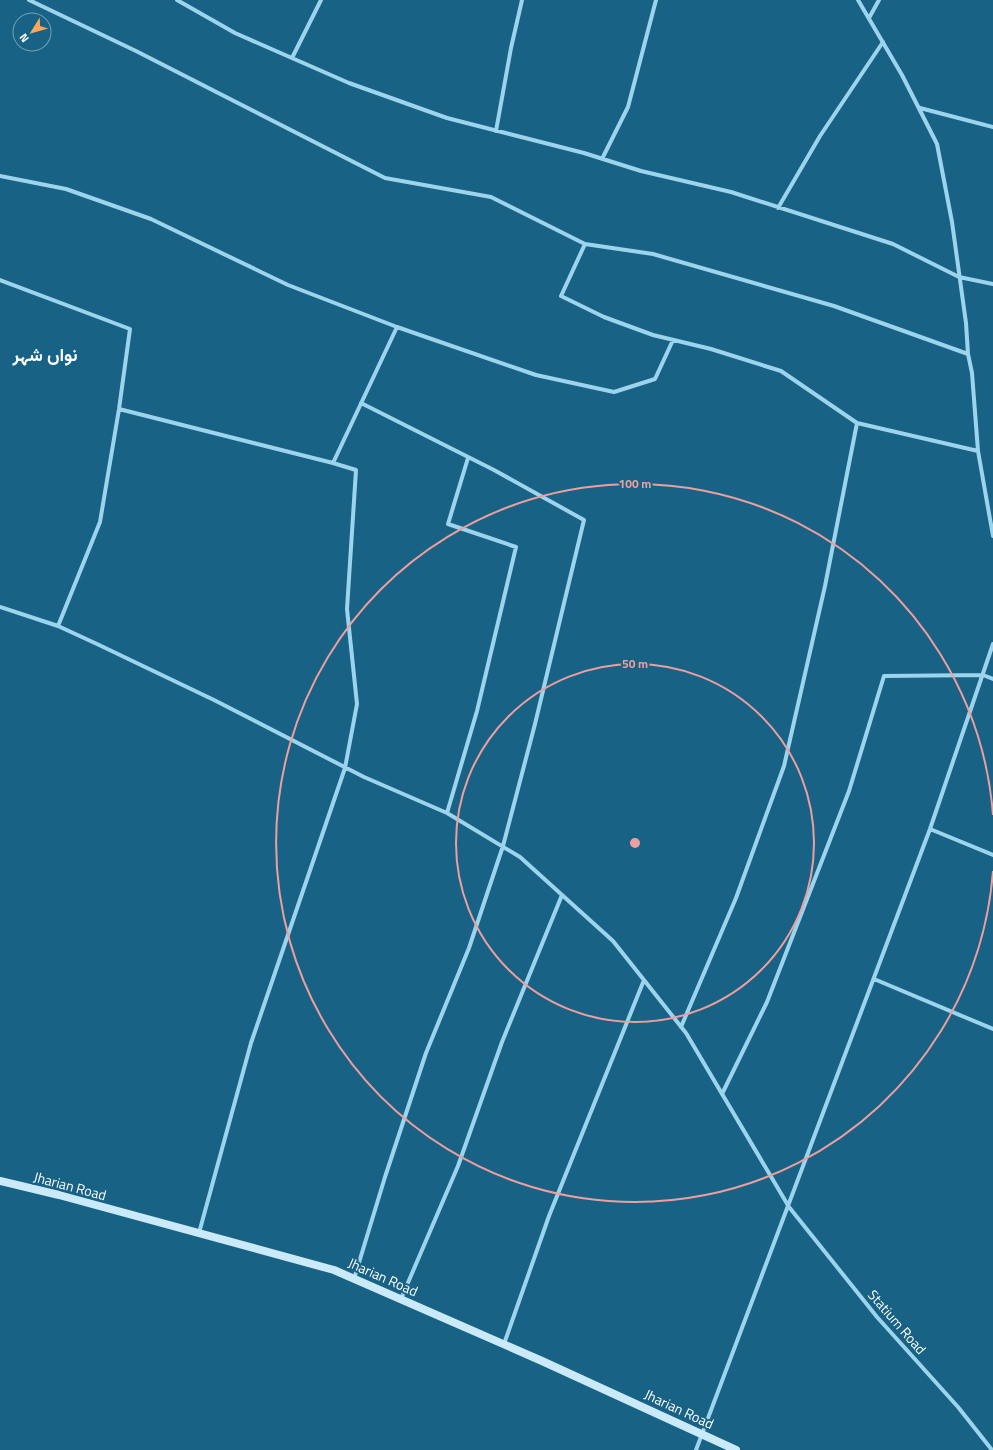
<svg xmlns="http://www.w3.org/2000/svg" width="993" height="1450" font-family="'Titillium Web',Vazirmatn,sans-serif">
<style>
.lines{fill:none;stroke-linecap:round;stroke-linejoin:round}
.street{stroke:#9dd4ed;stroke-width:4}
.secondary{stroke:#caeaf9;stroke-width:8}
.ring{fill:none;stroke:#ed9e9e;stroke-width:2}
.labels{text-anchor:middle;stroke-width:4;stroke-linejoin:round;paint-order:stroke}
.street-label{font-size:14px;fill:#fff;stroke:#186285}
.district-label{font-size:18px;font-weight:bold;fill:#fff;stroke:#186285}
.centre{fill:#ed9e9e;stroke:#186285;stroke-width:2}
.ring-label{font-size:12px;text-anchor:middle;font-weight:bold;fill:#ed9e9e;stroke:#186285;stroke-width:4;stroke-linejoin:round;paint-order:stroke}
</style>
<rect width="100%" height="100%" fill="#186285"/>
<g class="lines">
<path class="street" d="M29,0L136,51L385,178L491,197L585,244L653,254L834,306L968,354
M177,0L235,33L349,83L447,118L584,153L641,171L731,192L893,244L959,277L993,284
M858,0L902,75L937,144L952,222L966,323L968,354L972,373L978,451L993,536
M869,18L879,0
M292,58L321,0
M920,108L993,127
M496,131L511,48L522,0
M602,159L628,107L656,0
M0,176L66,189L151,219L288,285L397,327L536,375L614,392L655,379L673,340
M778,208L820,136L883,42
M585,244L561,296L604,317L653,335L711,349L781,371L857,423L825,586L784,766L736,898L681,1027
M0,280L130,329L119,409L100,522L58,626
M119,409L333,463
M857,423L978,451
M0,607L58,626L97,644L214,700L364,777L447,813L520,857L613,941L686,1033L789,1207L877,1317L958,1407L992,1450
M447,813L477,711L516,547L448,524L468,458
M930,829L993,855
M874,979L993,1029
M722,1094L767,1002L849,791L884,676L983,675L993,679
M199,1233L251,1043L345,768L357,704L347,609L356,470L333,463L397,327
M354,1279L385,1177L426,1053L469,948L503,846L535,724L584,520L494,470L361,403
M401,1299L458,1166L502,1042L562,895
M504,1344L549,1216L644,980
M696,1450L930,829L993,644"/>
<path class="secondary" d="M0,1181L59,1195L334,1270L542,1361L736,1450"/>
</g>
<g class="ring">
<circle cx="635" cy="843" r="179"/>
<path d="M993 871A359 359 0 1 1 993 815"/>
</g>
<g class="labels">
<g class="street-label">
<text transform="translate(70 1186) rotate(15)" y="5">Jharian Road</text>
<text transform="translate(383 1277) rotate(24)" y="5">Jharian Road</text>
<text transform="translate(897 1322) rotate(49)" y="5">Statium Road</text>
<text transform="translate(679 1409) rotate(25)" y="5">Jharian Road</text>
</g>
<g class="district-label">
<text x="45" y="361">نواں شہر</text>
</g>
</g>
<circle cx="635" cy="843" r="6" class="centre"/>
<g class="ring-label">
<text x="635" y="488">100 m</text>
<text x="635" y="668">50 m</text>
</g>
<g transform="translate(32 32) rotate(233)"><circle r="19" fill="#186285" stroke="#74a1b6"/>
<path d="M0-3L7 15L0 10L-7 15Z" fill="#ffa759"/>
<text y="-6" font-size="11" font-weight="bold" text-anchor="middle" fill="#ffffff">N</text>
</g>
</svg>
